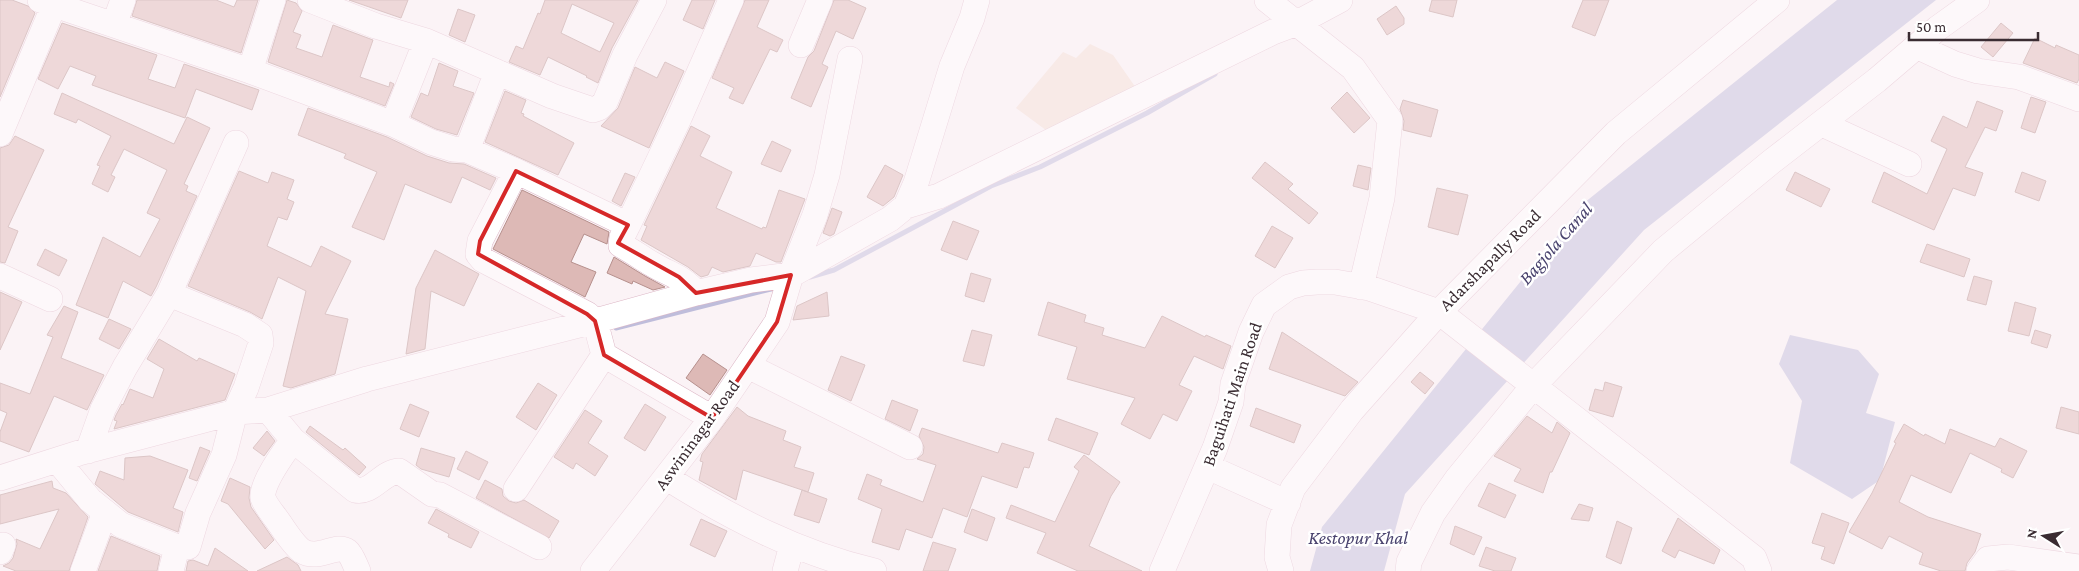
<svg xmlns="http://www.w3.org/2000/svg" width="2079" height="571" font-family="'Crimson Pro',serif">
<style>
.green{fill:#f3e0d4}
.water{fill:#bfbddb}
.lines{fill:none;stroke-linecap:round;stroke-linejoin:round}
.stream{stroke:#bfbddb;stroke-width:5}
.building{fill:#ddb9b6;stroke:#b6908d;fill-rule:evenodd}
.minor-casing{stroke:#ddb8c7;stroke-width:26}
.minor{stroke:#fff;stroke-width:25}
.marked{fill:none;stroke:#d62828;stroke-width:4;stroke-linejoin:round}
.labels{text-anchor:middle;stroke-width:5;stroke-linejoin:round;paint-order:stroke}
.street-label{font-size:18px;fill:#3a2c32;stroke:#fff}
.water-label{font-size:19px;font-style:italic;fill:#49436e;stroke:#fff}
</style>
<rect width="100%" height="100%" fill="#fbf3f6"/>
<path class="green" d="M1090,44L1113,55L1136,88L1050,133L1016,108L1063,52L1076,58Z"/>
<path class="water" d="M1837,0H1936L1644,230L1405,494L1384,571H1310L1322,527L1584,203Z
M1790,335L1858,350L1879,374L1866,413L1895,422L1880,480L1852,499L1790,463L1802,401L1779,364Z"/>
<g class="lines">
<path class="stream" d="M810,277L834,270L991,186L1040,167L1147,113L1215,74
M616,328L775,288"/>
</g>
<path class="building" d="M0,0H12L28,6L35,13L0,97Z
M137,0H216L234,7L237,0H258L241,53L132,16Z
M287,0L296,3L302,11L293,32L301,35L296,48L322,57L333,25L373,40L360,77L389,87L390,82L394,84L385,106L268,62Z
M349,0H408L401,18Z
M545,0H638L612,48L598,83L586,77L587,76L548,57L540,75L509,62L516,46L523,49L538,13L540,14ZM572,4L614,23L600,52L561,33Z
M692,0H715L703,29L683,20Z
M745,0H769L757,27L783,40L777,52L770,49L743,104L729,98L734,88L712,78Z
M834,0H848L866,8L853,39L836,31L822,64L828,67L811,107L791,98L808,57L814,51Z
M1432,0H1457L1453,17L1429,11Z
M1583,0H1609L1595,36L1572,27Z
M1396,6L1404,18V24L1387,35L1377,19Z
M458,9L475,15L465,42L449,35Z
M62,23L157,55L148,79L175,88L184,64L259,90L252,110L196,89L185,118L92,85L96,76L70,66L58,89L38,79Z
M2001,23L2013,33L1993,57L1981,47Z
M2035,38L2055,48L2056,45L2079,55V79L2077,83L2023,63Z
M665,62L684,71L649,148L601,126L618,108L635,67L657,78Z
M439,63L458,71L453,86L474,93L457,135L436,129L411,117L421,93L428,96Z
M505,91L526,100L521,113L524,114L523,116L574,143L558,175L485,142Z
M1347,92L1370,118L1354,133L1331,108Z
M62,93L174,144L187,117L210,128L184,184L188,186L186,191L197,196L156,287L151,296L123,281L108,318L76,305L103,237L140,257L160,219L147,213L167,170L124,149L111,175L115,177L108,192L92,184L100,166L97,165L111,136L78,119L76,123L54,114Z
M2031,97L2046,102L2035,133L2021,128Z
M1403,100L1438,110L1431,137L1403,130L1404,121L1400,109Z
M1977,101L2003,111L1996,131L1985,127L1965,167L1983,173L1975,196L1953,188L1934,230L1872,202L1884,172L1927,194L1947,149L1931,141L1943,116L1967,128Z
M308,108L387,137L427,156L449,163L464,164L496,178L490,190L462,177L451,203L405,184L384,240L352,227L377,172L344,158L346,154L298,135Z
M691,126L710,136L700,156L732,172L716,208L762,229L763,227L766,228L779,190L805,199L781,262H776L756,253L750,266L723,272L712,267L708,275L701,277L688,267L641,240L647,226L644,225Z
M15,136L44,150L8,227L18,231L5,263L0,262V148L9,145Z
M772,141L791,150L781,172L761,164Z
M1265,162L1293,184L1288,189L1318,213L1309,224L1252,178Z
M885,165L903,175L894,197L883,206L867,197Z
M1358,165L1371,168L1368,190L1353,186Z
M239,171L268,183L272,172L294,180L287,199L294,202L287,220L278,217L267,246L311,267L321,246L351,261L325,314L348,319L335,374L291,388L283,386L306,291L278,277L262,319L250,312L188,286Z
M1795,172L1830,189L1821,207L1786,190Z
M2022,172L2046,181L2039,201L2015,192Z
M625,173L635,177L621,206L612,201Z
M1437,188L1468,195L1458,235L1428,227Z
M522,190L609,232L607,244L584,234L571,262L596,272L585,297L493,249Z
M832,208L842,212L834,234L830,236L823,233Z
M953,221L979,231L967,260L941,250Z
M1272,226L1293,238L1275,268L1255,256Z
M1927,244L1970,259L1964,277L1920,262Z
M45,249L67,260L59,276L37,265Z
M435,250L479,274L464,306L431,291L425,349L406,354L416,288Z
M614,257L645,276L665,287L653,290L633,281L632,284L607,273Z
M971,273L991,279L984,302L965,296Z
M1974,276L1992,281L1986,305L1967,300Z
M0,292L22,302L0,350Z
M827,292L829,316L793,320L797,306Z
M1048,302L1086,315L1084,322L1104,328L1102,335L1145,348L1162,316L1205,337L1206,335L1231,346L1223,369L1194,356L1179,385L1192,391L1177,421L1163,414L1150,439L1121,424L1135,398L1067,379L1077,347L1038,335Z
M2015,302L2036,308L2029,336L2008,331Z
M64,306L78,312L61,358L104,375L87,410L54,396L29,452L0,441V432L7,413L0,410V383L30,394L53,337L47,335Z
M109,319L131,329L119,349L99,339Z
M972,330L992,335L984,366L963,361Z
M2035,330L2051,335L2047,348L2031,343Z
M1282,332L1358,382L1345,396L1269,369Z
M159,339L197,361L199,358L235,374L225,400L114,429L117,421L114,420L116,415L122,404L123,405L130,389L153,398L164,369L147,359Z
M703,354L727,370L710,395L686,378Z
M841,356L865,365L851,401L828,390Z
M1420,372L1434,383L1425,394L1411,382Z
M1605,382L1622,387L1613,417L1589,410L1595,389L1603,391Z
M538,383L557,395L536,430L516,417Z
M892,400L918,410L910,431L885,419Z
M410,404L429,412L419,437L400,429Z
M645,404L666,417L645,451L624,438Z
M737,407L748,416L786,431L783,440L801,447L794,467L814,473L808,492L743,470L736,500L699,480L703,462L700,461L702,454Z
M2061,407L2079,412V434L2056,428Z
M1256,408L1301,425L1294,443L1250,426Z
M585,410L602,421L588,443L608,456L595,476L576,463L573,469L554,457Z
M1527,416L1552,433L1557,422L1570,433L1552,472H1550L1543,493L1514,481L1521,469L1494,456Z
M1056,418L1098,433L1089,455L1048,440Z
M1904,424L1924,436L1925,434L1945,444L1950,429L1995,447L2000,438L2027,451L2013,478L2001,472L2002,469L1970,453L1951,493L1911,475L1899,502L1928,517L1981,534L1975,552L1967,563L1965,571H1941L1919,564L1923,553L1889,536L1882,549L1849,532L1872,493L1896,443L1894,442Z
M310,426L343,450L345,448L366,467L359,475L306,432Z
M922,428L998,453L1002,443L1034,453L1029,468L1024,467L1017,488L982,476L967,517L943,508L932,538L906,529L899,550L872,542L882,509L858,499L867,474L882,480L880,485L923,502L936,465L917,459L923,454L924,447L919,436Z
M267,431L275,441L264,456L253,448Z
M200,447L210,451L197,481L189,478Z
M421,448L455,458L449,477L421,469L416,465Z
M466,451L488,462L479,480L457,469Z
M1084,455L1120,482L1111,496L1089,546L1142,571H1078L1037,553L1046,533L1006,518L1011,505L1055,522L1079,471L1074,467Z
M150,456L188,470L173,508L183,512L178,532L128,512L95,484L100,471L124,480L125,458Z
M230,478L250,487L249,498L251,507L274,540L265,549L228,504L221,501Z
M485,480L502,489L503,496L509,501L516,503L524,500L559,521L549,538L476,498Z
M52,481L53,488L66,493L88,517L69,571H16L3,566L9,563L13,558L17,544L16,539L40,549L59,509L0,524V495Z
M1489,483L1516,495L1505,518L1478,506Z
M802,490L827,499L819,523L794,515Z
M1579,504L1593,508L1589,521L1571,519Z
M436,509L479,532L471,548L448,537L449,534L428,523Z
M972,509L995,518L987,541L964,532Z
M1822,513L1849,523L1834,564L1821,559L1825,547L1812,543Z
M1678,518L1720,550L1714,564L1679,550L1675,558L1662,551Z
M701,519L727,531L715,557L690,545Z
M1617,521L1632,528L1621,564L1606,557Z
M1455,526L1482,537L1474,555L1450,544Z
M111,536L160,556L157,571H98Z
M933,542L956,549L948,571H923Z
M1486,547L1516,558L1511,571H1495L1479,566Z
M215,548L248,571H186L188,561L193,560L208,566Z
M287,557L298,565L301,571H257Z"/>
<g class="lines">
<g class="minor-casing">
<path id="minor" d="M40,0L250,71L273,0
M310,0L376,26L426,41L552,96L593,110L599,108L605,102L625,55L654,0
M1267,0L1353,68L1390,120L1382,198L1361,287
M114,25L123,0
M801,45L820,0
M1916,46L1955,64L1978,71L2019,77L2079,99
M250,71L393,124L431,142L453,149L467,150L516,171
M393,124L426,41
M1822,124L1909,164
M0,134L54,5
M467,150L497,72
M906,206L939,196L1273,32L1297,23L1340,0
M628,225L680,116L731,0
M0,276L50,299
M604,355L712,418
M748,366L910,447
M268,410L293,440L355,490C372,494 382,472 399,471L432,494L440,495L539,547
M293,440C285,451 260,485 263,498C266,507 275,516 280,524C284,530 296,547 302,551C319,561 336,543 347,551C352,555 355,565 358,571
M88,451L103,409L125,367L169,294L236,143
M57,460L90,500L121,525L177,547H188L198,513L224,455L235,412L246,388L261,343L260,335L245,325L169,294
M1208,467L1288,503
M0,478L79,453L235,412L268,410L367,379L595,321L696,293L751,280L791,275L890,219L906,206L916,183L952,66L972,18L977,0
M667,478C733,519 798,553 874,571
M516,489L604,355L595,321L587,314L483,260L478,254L480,241L516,171L628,225L622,237L621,245C632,251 642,258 652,264C670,275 682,276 696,293
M0,552L3,545
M83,571L105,512
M171,571L177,547
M593,571L712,418L777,322L791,275L815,215L827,175L850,59
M785,571L792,545
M1162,571L1215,448L1231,402L1233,384L1251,332L1264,305L1289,287L1303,283L1317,282H1335L1369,288L1439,312L1754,558L1759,571
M1281,571L1277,557L1279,525L1293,488L1352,410L1439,312L1616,133L1777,0
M1408,571L1409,562L1433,513L1457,479L1534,385L1663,251L1771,162L1877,80L1938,28L1977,0
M1979,571L1988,559L2008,557L2079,567"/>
</g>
<use href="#minor" class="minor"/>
</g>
<path d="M0 0H2079V571H0ZM516,171L628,225L618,243L679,277L696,293L791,275L777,322L712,418L604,355L595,321L587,314L478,254L480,241Z" fill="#fbf3f6" fill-opacity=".55" fill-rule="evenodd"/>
<path class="marked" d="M516,171L628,225L618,243L679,277L696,293L791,275L777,322L712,418L604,355L595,321L587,314L478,254L480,241Z"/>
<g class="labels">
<g class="street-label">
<text transform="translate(1490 260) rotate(-45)" y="6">Adarshapally Road</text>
<text transform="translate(1232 394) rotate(-71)" y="6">Baguihati Main Road</text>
<text transform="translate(697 435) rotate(-54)" y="6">Aswininagar Road</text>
</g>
<g class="water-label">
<text transform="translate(1555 243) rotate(-49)" y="7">Bagjola Canal</text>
<text x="1358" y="544">Kestopur Khal</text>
</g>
</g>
<g transform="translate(2044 536) rotate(281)" stroke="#ffffff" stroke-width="4" paint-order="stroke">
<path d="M0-4L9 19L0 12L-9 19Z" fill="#3a2c32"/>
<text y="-8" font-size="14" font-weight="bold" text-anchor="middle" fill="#3a2c32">N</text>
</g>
<path d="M1909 32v8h129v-8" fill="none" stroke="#3a2c32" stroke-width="2.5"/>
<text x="1916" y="32" font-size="15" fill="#3a2c32" stroke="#ffffff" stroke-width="4" paint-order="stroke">50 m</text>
</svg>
